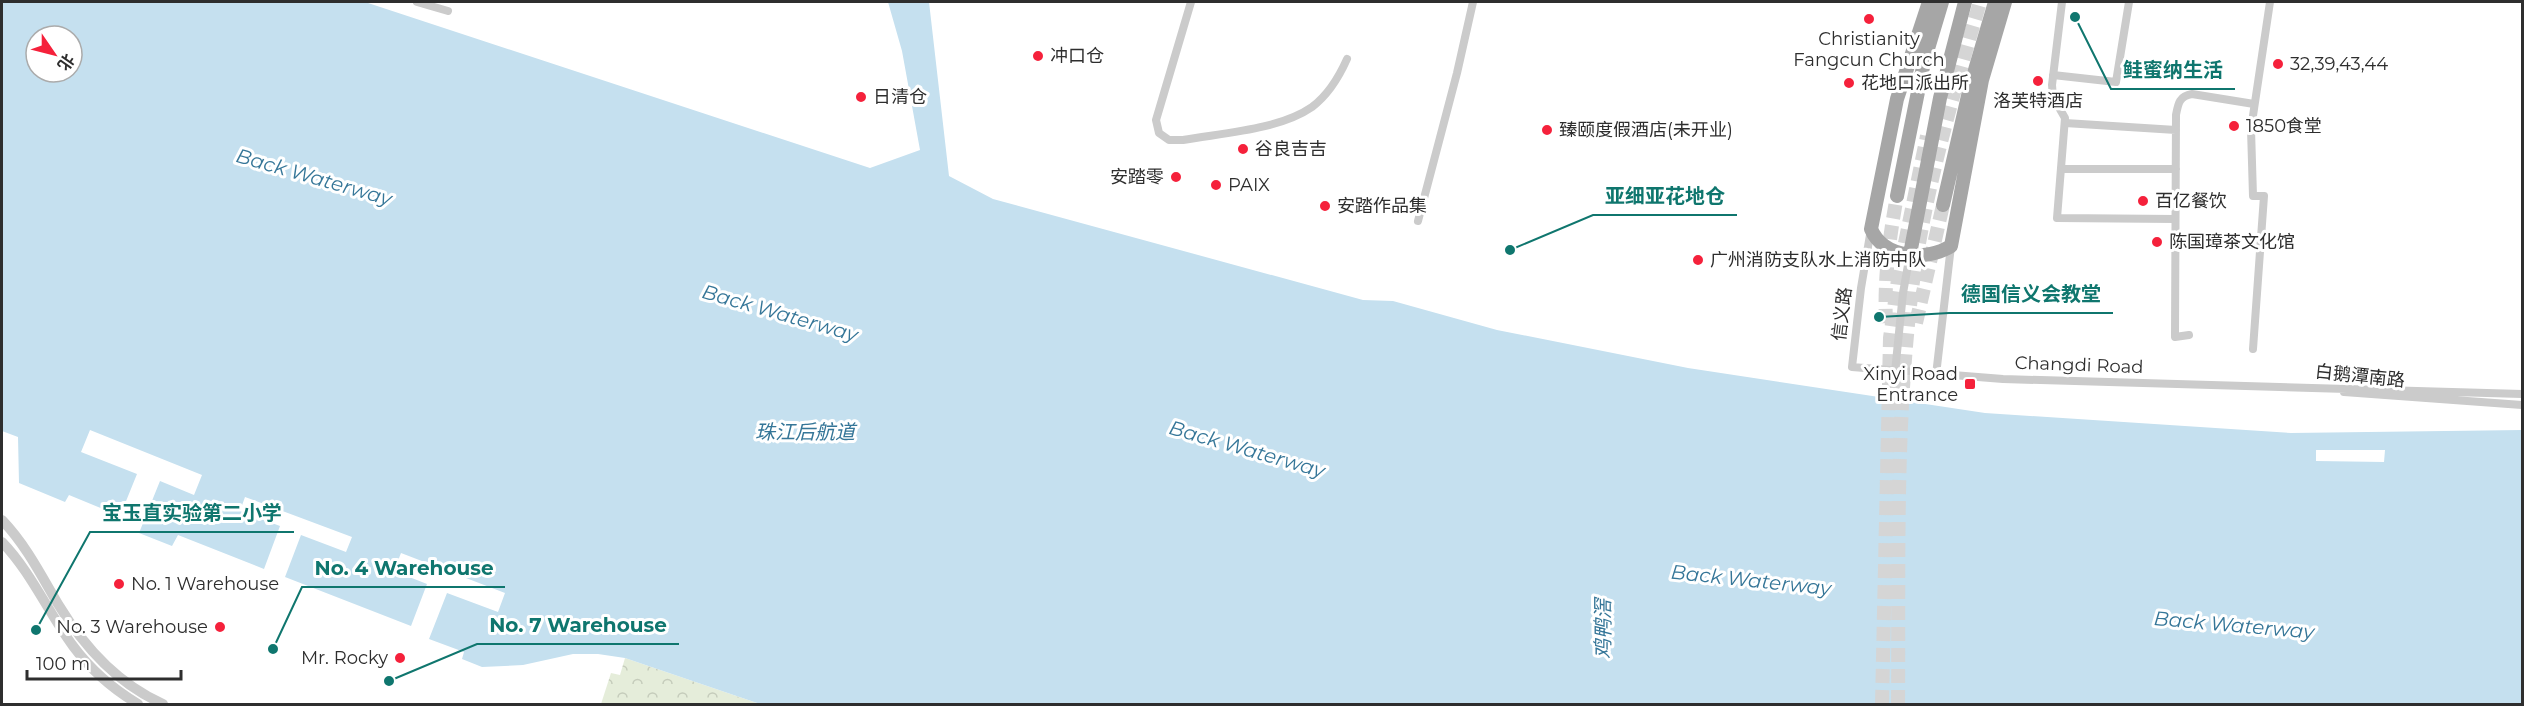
<svg xmlns="http://www.w3.org/2000/svg" width="2524" height="706" font-family="Montserrat,'Noto Sans SC',sans-serif">
<style>
.park{fill:url(#park-crowns)}
.water{fill:#c5e0ef;fill-rule:evenodd}
.pier{fill:#fff}
.lines{fill:none;stroke-linecap:round;stroke-linejoin:round}
.primary-tunnel{stroke:#d5d5d5;stroke-width:14;stroke-dasharray:14 7;stroke-linecap:butt}
.minor{stroke:#cbcbcb;stroke-width:8}
.tertiary{stroke:#cbcbcb;stroke-width:10}
.primary{stroke:#a6a6a6;stroke-width:14}
.poi-dot{fill:#f5213b;stroke:#fff;stroke-width:2}
.labels{text-anchor:middle;stroke-width:6;stroke-linejoin:round;paint-order:stroke}
.poi-label{font-size:18px;fill:#2e2e2e;stroke:#fff;text-anchor:start}
.street-label{font-size:18px;fill:#2e2e2e;stroke:#fff}
.water-label{font-size:20px;font-style:italic;fill:#357698;stroke:#fff}
.leader{fill:none;stroke:#0f766e;stroke-width:2}
.callout-dot{fill:#0f766e;stroke:#fff;stroke-width:2}
.callout-label{font-size:20px;text-anchor:middle;font-weight:bold;fill:#0f766e;stroke:#fff;stroke-width:6;stroke-linejoin:round;paint-order:stroke}
</style>
<defs>
<pattern id="park-crowns" width="20" height="18" patternUnits="userSpaceOnUse" patternTransform="scale(1.5)"><rect width="20" height="18" fill="#e5edda"/><path d="M2 6a3 3 0 1 1 6 0M12 15a3 3 0 1 1 6 0" fill="none" stroke="#c5ccbb"/></pattern>
</defs>
<rect width="100%" height="100%" fill="#fff"/>
<path class="park" d="M625,658L760,704H601L611,673L620,675Z"/>
<path class="water" d="M2,2H365L870,168L920,150L902,51L888,2H929L949,176L993,199L1363,300L1393,301L1497,330L1688,368L1985,413L2291,433L2522,430V704H760L625,658L598,654H573L523,665L482,667L462,659L464,652L429,639L447,593L498,612L505,593L401,553L394,571L427,584L411,626L285,577L301,535L346,552L352,537L245,497L240,511L280,526L264,569L178,535L172,546L139,533L160,481L194,495L202,475L90,430L81,452L137,474L120,516L69,495L65,502L19,483L18,437L2,431ZM36,36H72V72H36Z"/>
<path class="pier" d="M2316,450H2385L2384,462L2316,461Z"/>
<g class="lines">
<path class="primary-tunnel" d="M1886,323C1884,280 1889,239 1897,196
M1916,323L1943,205
M1882,704L1890,338L1899,272L1927,136
M1898,704C1899,569 1895,432 1911,297C1923,197 1952,98 1980,2"/>
<path class="minor" d="M417,2L448,11
M1191,2L1156,120L1159,133L1169,140H1183C1222,133 1279,130 1312,107C1328,95 1339,77 1347,59
M2062,2L2052,85L2053,97L2065,118L2057,218L2175,219
M2053,75L2116,82L2129,2
M2065,123L2176,130
M2061,169H2176
M1418,221L1457,73L1473,2
M1871,229L1861,288L1852,367L2003,379L2522,394
M2189,335L2175,337L2176,115C2178,104 2179,96 2192,94L2254,104
M2253,349L2264,196H2253L2251,129L2270,2
M1895,372L1903,293L1910,254
M1936,375L1951,246
M2344,392L2522,405"/>
<path class="tertiary" d="M2,520C26,545 41,575 58,604C84,647 118,684 163,704
M2,542C31,572 48,612 73,646C90,669 113,689 138,704"/>
<path class="primary" d="M1929,2L1897,99L1871,229C1883,258 1926,262 1951,246L1982,80L2005,2
M1897,196L1924,62L1942,2
M1943,205L1970,87L1995,2
M1910,254L1940,98L1965,2"/>
</g>
<g class="poi-dot">
<circle cx="1869" cy="19" r="6"/>
<circle cx="1038" cy="56" r="6"/>
<circle cx="2278" cy="64" r="6"/>
<circle cx="2038" cy="81" r="6"/>
<circle cx="1849" cy="83" r="6"/>
<circle cx="861" cy="97" r="6"/>
<circle cx="2234" cy="126" r="6"/>
<circle cx="1547" cy="130" r="6"/>
<circle cx="1243" cy="149" r="6"/>
<circle cx="1176" cy="177" r="6"/>
<circle cx="1216" cy="185" r="6"/>
<circle cx="2143" cy="201" r="6"/>
<circle cx="1325" cy="206" r="6"/>
<circle cx="2157" cy="242" r="6"/>
<circle cx="1698" cy="260" r="6"/>
<rect x="1964" y="378" width="12" height="12" rx="3"/>
<circle cx="119" cy="584" r="6"/>
<circle cx="220" cy="627" r="6"/>
<circle cx="400" cy="658" r="6"/>
</g>
<g class="labels">
<g class="poi-label">
<text x="1869" y="45" text-anchor="middle">Christianity<tspan x="1869" dy="21">Fangcun Church</tspan></text>
<text x="1050" y="62">冲口仓</text>
<text x="2290" y="70">32,39,43,44</text>
<text x="1861" y="89">花地口派出所</text>
<text x="873" y="103">日清仓</text>
<text x="2038" y="107" text-anchor="middle">洛芙特酒店</text>
<text x="2246" y="132">1850食堂</text>
<text x="1559" y="136">臻颐度假酒店(未开业)</text>
<text x="1255" y="155">谷良吉吉</text>
<text x="1164" y="183" text-anchor="end">安踏零</text>
<text x="1228" y="191">PAIX</text>
<text x="2155" y="207">百亿餐饮</text>
<text x="1337" y="212">安踏作品集</text>
<text x="2169" y="248">陈国璋茶文化馆</text>
<text x="1710" y="266">广州消防支队水上消防中队</text>
<text x="1958" y="380" text-anchor="end">Xinyi Road<tspan x="1958" dy="21">Entrance</tspan></text>
<text x="131" y="590">No. 1 Warehouse</text>
<text x="208" y="633" text-anchor="end">No. 3 Warehouse</text>
<text x="388" y="664" text-anchor="end">Mr. Rocky</text>
</g>
<g class="street-label">
<text transform="translate(1842 314) rotate(-83)" y="6">信义路</text>
<text transform="translate(2079 365) rotate(2)" y="6">Changdi Road</text>
<text transform="translate(2360 376) rotate(6)" y="6">白鹅潭南路</text>
</g>
<g class="water-label">
<text transform="translate(314 177) rotate(16)" y="7">Back Waterway</text>
<text transform="translate(780 313) rotate(16)" y="7">Back Waterway</text>
<text x="805" y="439">珠江后航道</text>
<text transform="translate(1247 449) rotate(16)" y="7">Back Waterway</text>
<text transform="translate(1751 580) rotate(6)" y="7">Back Waterway</text>
<text transform="translate(2234 625) rotate(5)" y="7">Back Waterway</text>
<text transform="translate(1603 629) rotate(-90)" y="7">鸡鸭滘</text>
</g>
</g>
<path class="leader" d="M2075 17L2111 89H2235M1510 250L1593 215H1737M1879 317L1949 313H2113M36 630L90 532H294M273 649L302 587H505M389 681L477 644H679"/>
<g class="callout-dot">
<circle cx="2075" cy="17" r="6"/>
<circle cx="1510" cy="250" r="6"/>
<circle cx="1879" cy="317" r="6"/>
<circle cx="36" cy="630" r="6"/>
<circle cx="273" cy="649" r="6"/>
<circle cx="389" cy="681" r="6"/>
</g>
<g class="callout-label">
<text x="2173" y="77">鲑蜜纳生活</text>
<text x="1665" y="203">亚细亚花地仓</text>
<text x="2031" y="301">德国信义会教堂</text>
<text x="192" y="520">宝玉直实验第二小学</text>
<text x="404" y="575">No. 4 Warehouse</text>
<text x="578" y="632">No. 7 Warehouse</text>
</g>
<rect width="2524" height="706" fill="none" stroke="#2e2e2e" stroke-width="6"/>
<g transform="translate(54 54) rotate(125)"><circle r="28" fill="#ffffff" stroke="#ababab" stroke-width="1.5"/>
<path d="M0-4.5L10 22L0 15L-10 22Z" fill="#f5213b"/>
<text y="-9" font-size="16" font-weight="bold" text-anchor="middle" fill="#2e2e2e">北</text>
</g>
<path d="M27 670v9h154v-9" fill="none" stroke="#2e2e2e" stroke-width="3"/>
<text x="36" y="670" font-size="18" fill="#2e2e2e" stroke="#ffffff" stroke-width="4.5" paint-order="stroke">100 m</text>
</svg>
